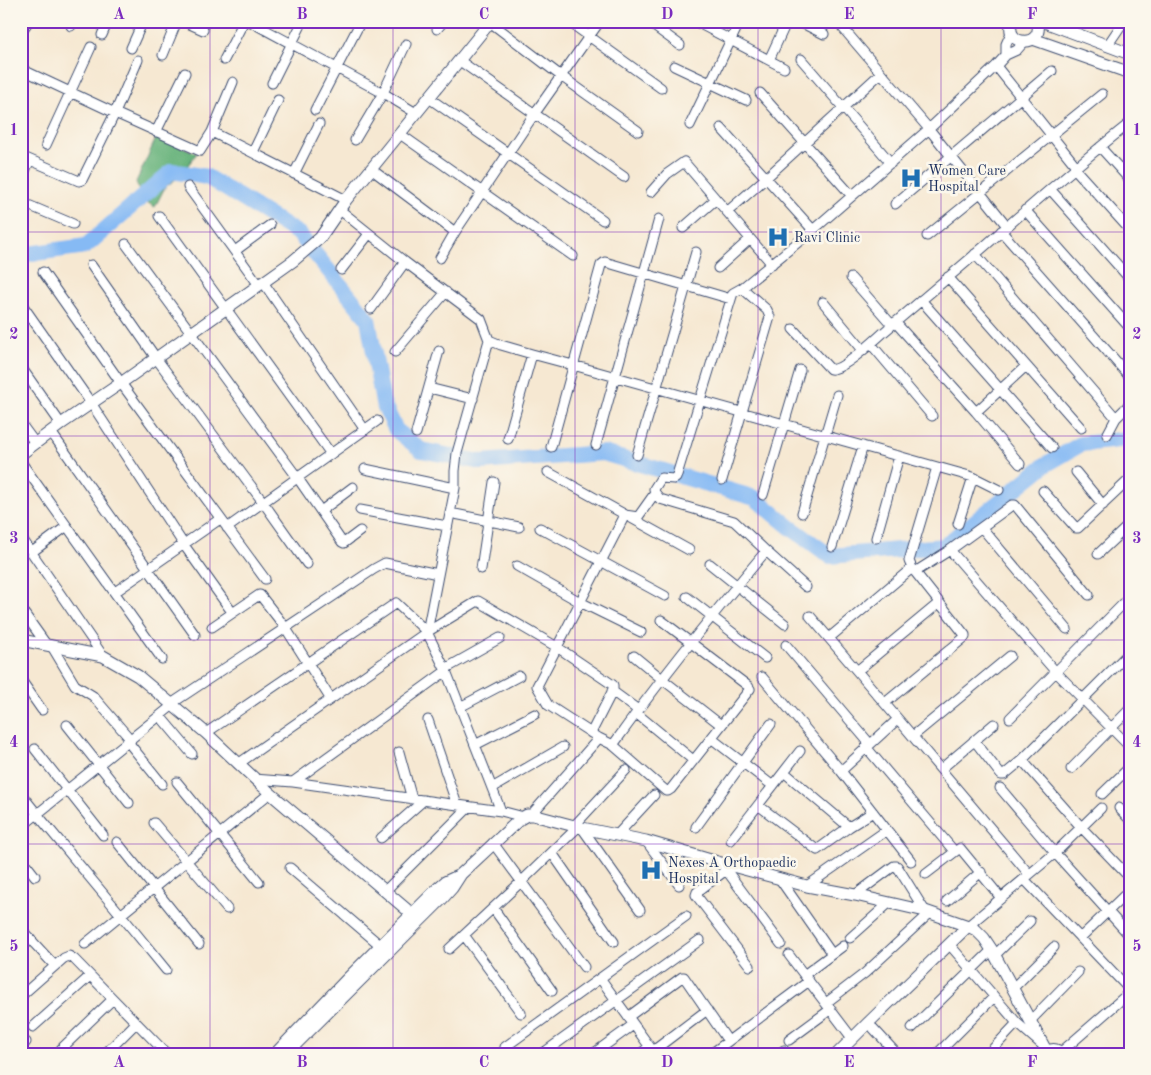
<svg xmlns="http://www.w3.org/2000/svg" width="1151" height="1075" font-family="'Old Standard TT',serif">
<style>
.forest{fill:#68b37b;stroke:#42716c}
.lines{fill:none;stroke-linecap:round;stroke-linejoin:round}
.river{stroke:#86baf4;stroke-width:16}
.minor-casing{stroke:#3c4b6f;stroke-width:11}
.tertiary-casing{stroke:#3c4b6f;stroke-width:13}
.secondary-casing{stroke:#3c4b6f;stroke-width:14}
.minor{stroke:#fff;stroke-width:9}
.tertiary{stroke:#fff;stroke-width:11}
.secondary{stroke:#fff;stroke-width:12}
.grid{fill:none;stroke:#7b2cbf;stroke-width:1;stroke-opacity:0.55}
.labels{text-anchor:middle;stroke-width:5;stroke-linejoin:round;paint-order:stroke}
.poi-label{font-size:14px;fill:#1b2f5e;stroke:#fbf7ec;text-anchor:start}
.neatline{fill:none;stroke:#7b2cbf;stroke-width:2}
.grid-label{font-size:16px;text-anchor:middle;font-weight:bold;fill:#7b2cbf}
</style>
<rect width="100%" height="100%" fill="#fbf7ec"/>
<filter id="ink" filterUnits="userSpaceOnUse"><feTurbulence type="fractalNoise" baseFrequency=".02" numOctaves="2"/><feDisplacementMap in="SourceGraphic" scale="10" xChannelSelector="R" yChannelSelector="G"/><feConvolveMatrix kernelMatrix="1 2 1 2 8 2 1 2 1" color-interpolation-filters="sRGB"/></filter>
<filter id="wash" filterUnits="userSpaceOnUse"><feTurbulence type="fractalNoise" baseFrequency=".0096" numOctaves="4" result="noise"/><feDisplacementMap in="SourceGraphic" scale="20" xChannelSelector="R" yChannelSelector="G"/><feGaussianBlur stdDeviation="1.12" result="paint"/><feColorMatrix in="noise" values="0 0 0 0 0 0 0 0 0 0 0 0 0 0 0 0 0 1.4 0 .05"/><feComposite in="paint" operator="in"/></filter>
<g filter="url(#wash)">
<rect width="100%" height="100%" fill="#f6e8d2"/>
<path class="forest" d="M157,136L197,153L180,176L165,187L155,207L143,200L136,182Z"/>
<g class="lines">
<path class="river" d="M21,255L86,246L172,171L207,177L299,234L368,319L383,403L396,430L421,450L481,462L603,453L755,498L790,527L830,556L944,546L1045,465L1081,444L1130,439"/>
</g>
</g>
<g filter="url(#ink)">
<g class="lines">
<g class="minor-casing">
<path id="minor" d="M183,21L203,30
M249,21L383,93L416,113
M568,21L661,88
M647,21L680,45
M798,21L824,34
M490,22L561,76L638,131
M383,23L385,21
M700,24L784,68
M71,26L73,21
M842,27L929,129L1007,226
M437,29L444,21
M1011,33L1006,44V55L1017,50L1024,42
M102,35L108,21
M1107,46L1124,21
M131,48L143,21
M163,55L177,21
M801,59L891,163
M224,60L244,21
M769,60L787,21
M460,61L624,177
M674,66L746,100
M996,66L1076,166
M21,69L115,113L200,151L212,132L233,82
M272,83L303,21
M760,93L852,196
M429,98L603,220
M315,110L360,23
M690,125L740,21
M721,128L813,230
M156,132L185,73
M212,132L346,200
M400,134L573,256
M355,140L383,93L406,44
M46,145L91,47
M1100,147L1130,180
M253,152L278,100
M21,156L79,181L82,180L115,113L138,60
M1074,168L1130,230
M371,169L455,232
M294,174L319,124
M21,179L30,160
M188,187L259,285
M1050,189L1130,279
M651,192L667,174L684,162L772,264
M21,202L73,224
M895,204L1052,71
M340,210L405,262L481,319L489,340L501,345L532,354L573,365L973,477L999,490
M1025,210L1130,328
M727,212L766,178L881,73
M159,216L331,454
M683,228L716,199
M1001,231L1130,377
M927,236L1102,94
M126,244L297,477L342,542L344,543L360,531
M235,251L270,225
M975,254L1116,418
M440,258L455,232L535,113L600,21
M91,265L156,358L263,502L307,564
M718,268L750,239
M341,270L369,234
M43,272L121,383L265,579
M948,277L1081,428
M851,278L892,325
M263,282L365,430
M921,300L1052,448
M823,302L863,350
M21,303L91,403L184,545L232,612
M371,309L405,262
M895,322L976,412L1020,464
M793,329L830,369C841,372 875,340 884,332C913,307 942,283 971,258C1024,212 1075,166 1130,123
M489,340L457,453L455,471V488L427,632L446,671L501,811
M871,344L932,416
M395,352L446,292
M21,367L61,424
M429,388L473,399
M976,412L1026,366
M21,424L35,443
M51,432L195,635
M416,433L439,351
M1107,435L1116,418L1130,404
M508,439L532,354
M596,445L659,219
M551,447L601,265L605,262L731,299
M637,455L696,252
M21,462L162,659
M365,469L455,488
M548,472L689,550
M1076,472L1103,505
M722,480L770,317L767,310L742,288
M1043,491L1076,528H1078L1130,479
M655,493L638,517L625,515L537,686L548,705L599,738L613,745L666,791H668L671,789L750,689L748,686L661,620
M763,495L800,370
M360,510L447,526
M321,511L353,487
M450,513L519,527
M802,513L837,395
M958,524L973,477
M227,528L377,421
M540,528L665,596
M982,528L1067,629
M21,537L103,656
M876,538L899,456
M832,547L863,446
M950,550L1055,671L1130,747
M32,552L67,526
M1098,554L1130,524
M710,564L785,624
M517,566L580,602L641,632
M481,569L494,482
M915,572L950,550L1012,505H1015L1089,595
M1128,574L1130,573
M806,587L766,551L734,521L660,499L655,493L654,489L661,478L674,479L676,478L733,293L742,288L813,230L929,129L996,66L1006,55
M115,592L220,519
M687,597L765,658
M21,609L46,644
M810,616L898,719L1029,874
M212,627L259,595H260L285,627L330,698
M829,638L912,568
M51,645L75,685L93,696L131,740
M786,645L870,744
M634,656L662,679L721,725
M445,669L500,638
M857,671L939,603
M762,677L841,771L911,861
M21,680L42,710
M612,691L638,710
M885,703L965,637V635L912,568L909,561L937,467
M171,704L374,569L385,563L438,574
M460,707L519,676
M636,713L693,760
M160,716L192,754
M1010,718L1130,597
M428,720L457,805
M67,725L129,803
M206,733L396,603L427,632
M913,736L1010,656
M711,738L773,786
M974,740L1001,775H1004L1022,760L1130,652
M128,742L162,784
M475,745L535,714
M613,745C661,678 713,614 766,551
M866,747L954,851
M35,749L103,835
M399,752L412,799
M1022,760L1082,828L1130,878
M238,764L427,632L478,601L557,647L613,685V690L591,733
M941,769L994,724
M1071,769L1130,709
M841,771L898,719
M784,772L849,827
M254,779L293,782L501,811L524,817
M177,782L259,882
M293,782L446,671
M492,788L563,747
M1000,788L1055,853L1130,936
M21,794L37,814L121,915L166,970
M1102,794L1130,767
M758,805L817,850L849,827L873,812
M1119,808L1130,820
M531,815L599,738
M154,823L227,909
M574,826L626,770
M21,827L173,705
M696,827L771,724
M582,828L640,910
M617,835L654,795
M381,838L424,800
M731,840L800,751
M646,841L679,885
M117,842L199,944
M493,843L584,967
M552,853L614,942
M21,858L35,876
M724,867L781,944
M290,868L380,945
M726,870L697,892L696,895L750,966
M926,874L960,848L1001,898
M779,878L832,954
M1024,879L1130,990
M807,886L887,830
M385,891L469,807
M855,895L894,866H897L925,911
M947,901L981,872
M493,908L552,991
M968,926L1055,853L1101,808
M21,929L55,966
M464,935L521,1013
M850,938L889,903
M1080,938L1130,890
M85,944L270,793
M949,944L1017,1023L1040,1043
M449,949L522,881L578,827
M789,955L852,1038
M995,955L1030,921
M804,975L843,946
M600,978L655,1054
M1013,988L1054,947
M21,996L64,958L69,956L74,959L167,1054
M826,1003L865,973L930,913
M628,1017L682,977H684L728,1041
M1030,1021L1078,972
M33,1027L90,976
M873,1028L897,1054
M912,1028L992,950
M789,1040L831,1009
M21,1047L26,1042
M505,1047L686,916
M61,1049L113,999
M653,1051L707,1010
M1060,1053L1130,992
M105,1054L136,1023
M542,1054L700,940
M593,1054L633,1025
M640,1054L649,1047
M711,1054L809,981
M780,1054L784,1050
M937,1054L994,997
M988,1054L1017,1023
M1127,1054L1130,1051"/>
</g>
<g class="tertiary-casing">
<path id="tertiary" d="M1012,21C1003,48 1046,48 1037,21
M1042,21L1130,54
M1033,39L1130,73
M21,454L61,424L121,383L293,261L320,238L346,200L491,21
M21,640L103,656L138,676L206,733L270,793L412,914L418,922
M275,1054L347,979L437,889L445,882L460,875
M286,1054L443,898L452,888L461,874L520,819L527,815H533L582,828L646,841L721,863L807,886L855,895L925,911L968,926L976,930L984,938L992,950L1047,1052
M837,1054L867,1024L968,926
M1046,1054C1050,1048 1057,1048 1061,1054"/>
</g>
<g class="secondary-casing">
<path id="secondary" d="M21,29L27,21"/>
</g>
<use href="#minor" class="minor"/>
<use href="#tertiary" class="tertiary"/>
<use href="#secondary" class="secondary"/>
</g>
</g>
<path class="grid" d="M210,21V1054M393,21V1054M575,21V1054M758,21V1054M941,21V1054M21,232H1130M21,436H1130M21,640H1130M21,844H1130"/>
<defs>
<g id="hospital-bare" transform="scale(1.725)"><path d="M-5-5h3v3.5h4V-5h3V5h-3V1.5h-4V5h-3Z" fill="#1f6fb2" stroke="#fbf7ec" stroke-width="2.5" paint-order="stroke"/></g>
</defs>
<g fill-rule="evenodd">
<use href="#hospital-bare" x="911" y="178"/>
<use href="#hospital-bare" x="778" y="237"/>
<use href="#hospital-bare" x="651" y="870"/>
</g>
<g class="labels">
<g class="poi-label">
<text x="928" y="175">Women Care<tspan x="928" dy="16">Hospital</tspan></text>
<text x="794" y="242">Ravi Clinic</text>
<text x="668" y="867">Nexes A Orthopaedic<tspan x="668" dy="16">Hospital</tspan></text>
</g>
</g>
<rect width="1151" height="1075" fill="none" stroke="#fbf7ec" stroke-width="55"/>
<rect x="28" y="28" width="1096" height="1020" class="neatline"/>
<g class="grid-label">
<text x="119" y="19">A</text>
<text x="302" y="19">B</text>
<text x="484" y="19">C</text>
<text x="667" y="19">D</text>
<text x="849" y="19">E</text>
<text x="1032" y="19">F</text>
<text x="14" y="135">1</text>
<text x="1137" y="135">1</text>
<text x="14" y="339">2</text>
<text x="1137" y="339">2</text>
<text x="14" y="543">3</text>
<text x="1137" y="543">3</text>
<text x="14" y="747">4</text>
<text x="1137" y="747">4</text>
<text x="14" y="951">5</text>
<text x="1137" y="951">5</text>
<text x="119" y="1067">A</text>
<text x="302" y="1067">B</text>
<text x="484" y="1067">C</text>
<text x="667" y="1067">D</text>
<text x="849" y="1067">E</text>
<text x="1032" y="1067">F</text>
</g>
</svg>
